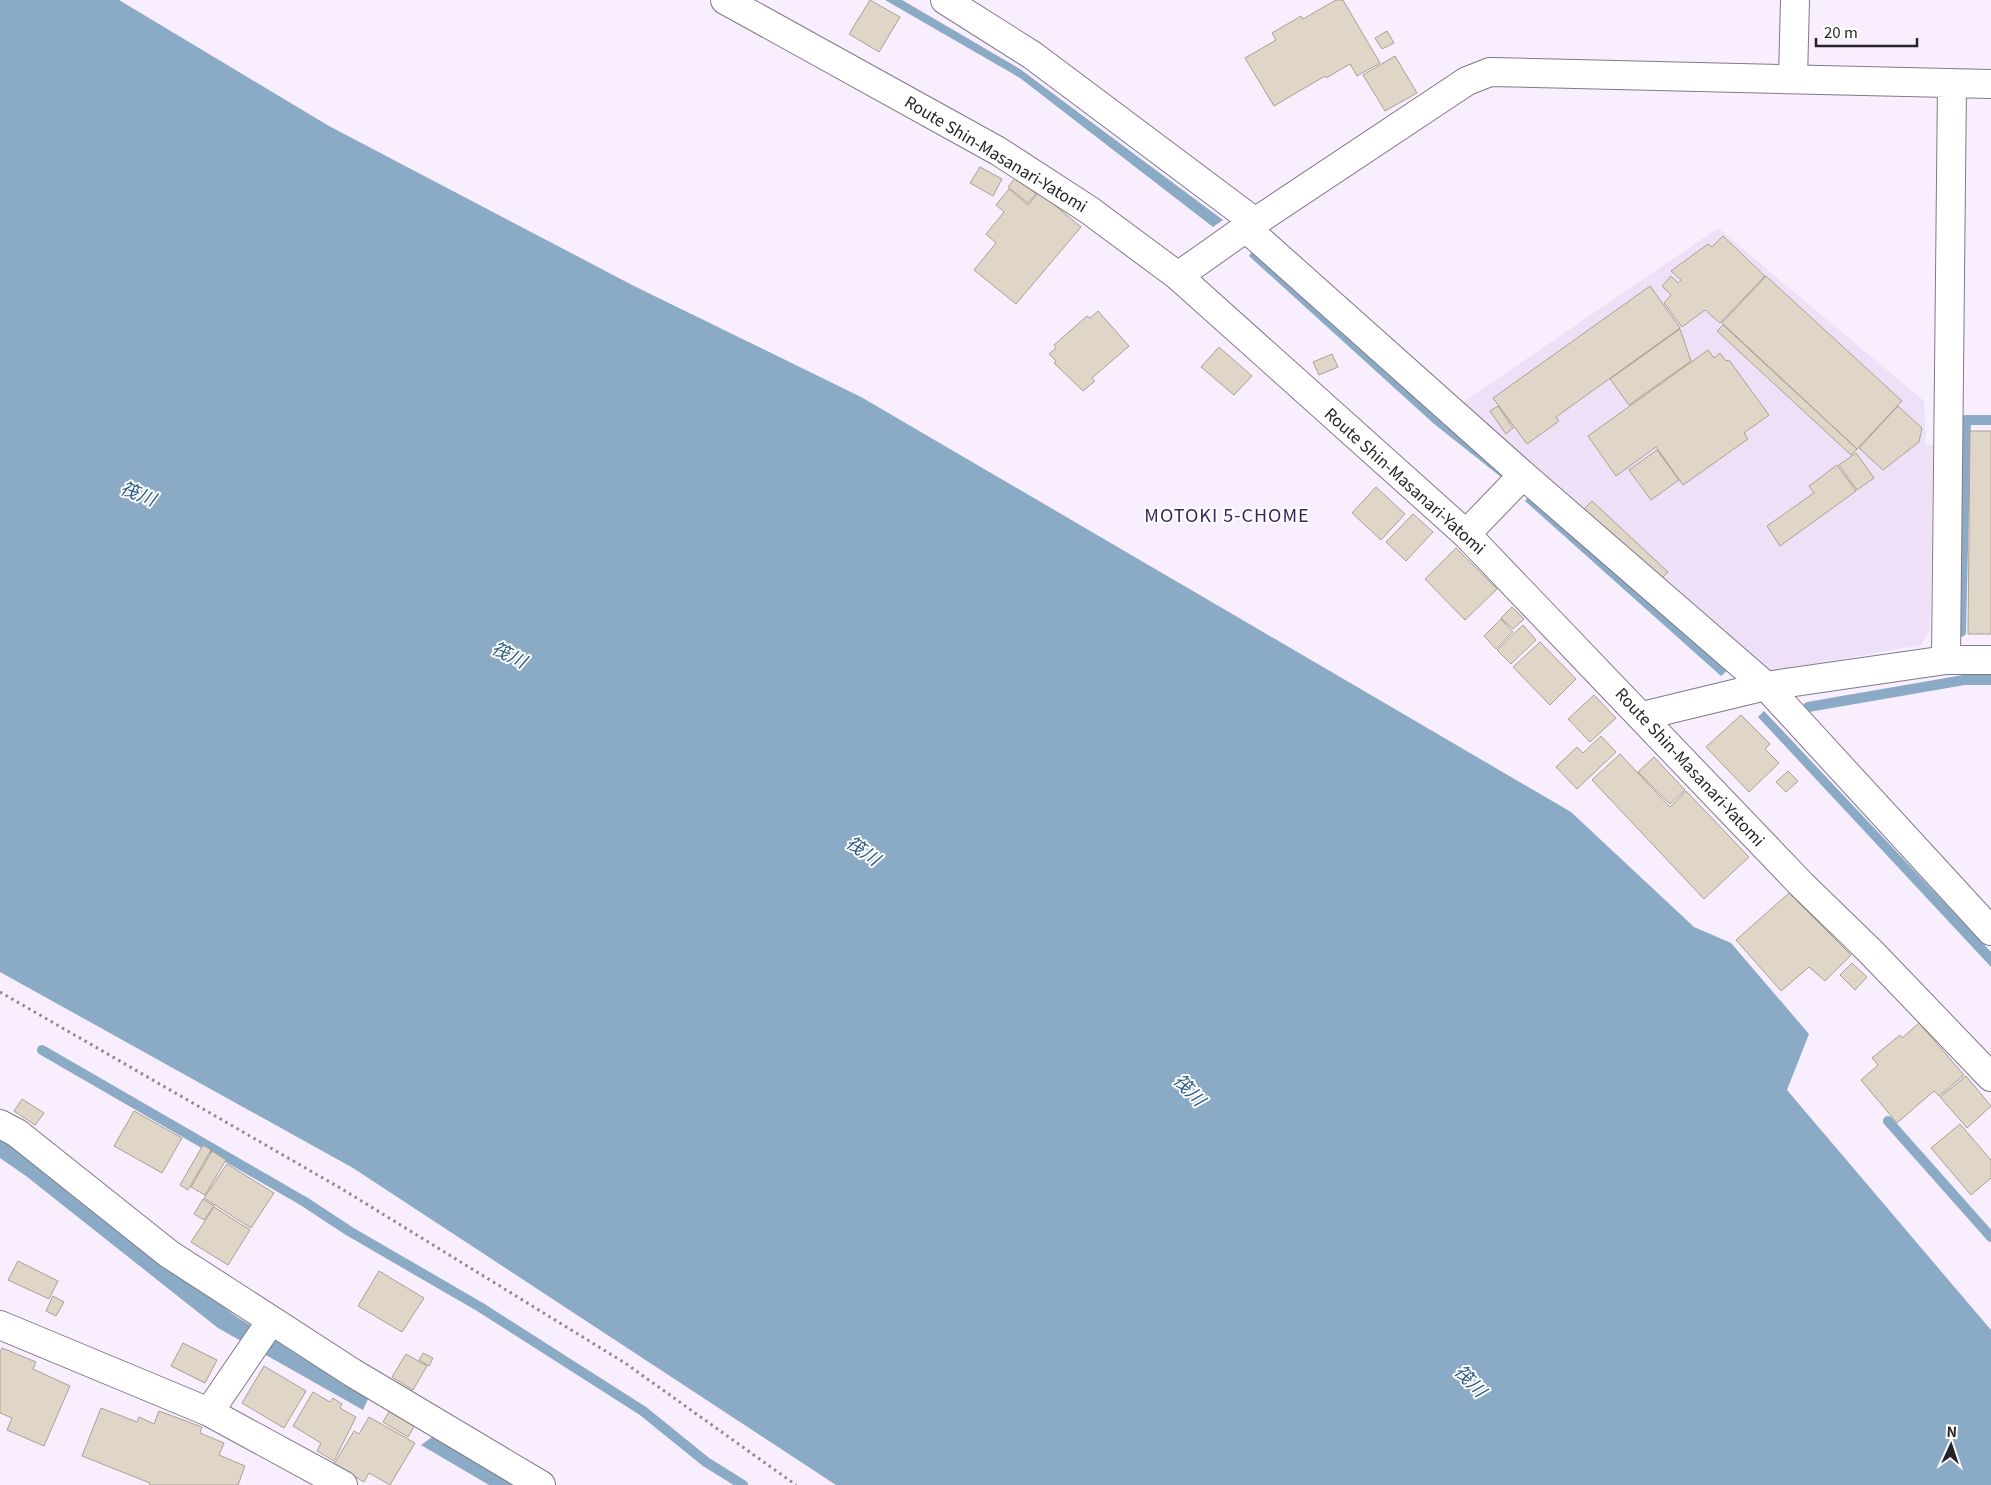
<svg xmlns="http://www.w3.org/2000/svg" width="1991" height="1485" font-family="Georgia,'Noto Sans JP',serif">
<style>
.built{fill:#eee1f7}
.water{fill:#8aaac5}
.lines{fill:none;stroke-linecap:round;stroke-linejoin:round}
.stream{stroke:#8aaac5;stroke-width:10}
.building{fill:#e0d6c7;stroke:#aaa192}
.minor-casing{stroke:#817987;stroke-width:30}
.secondary-casing{stroke:#817987;stroke-width:30}
.path{stroke:#8e8892;stroke-width:3;stroke-dasharray:2.5 4;stroke-linecap:butt}
.minor{stroke:#fff;stroke-width:28}
.secondary{stroke:#fff;stroke-width:28}
.labels{text-anchor:middle;stroke-width:4;stroke-linejoin:round;paint-order:stroke}
.street-label{font-size:16px;fill:#272429;stroke:#fff}
.water-label{font-size:18px;font-style:italic;fill:#295b81;stroke:#fff}
.neighbourhood-label{font-size:18px;letter-spacing:1px;fill:#37255f;stroke:#fff}
</style>
<rect width="100%" height="100%" fill="#f8eefe"/>
<path class="built" d="M1718,228L1924,401L1926,445H1933L1930,629L1921,645L1762,673L1462,403Z"/>
<path class="water" d="M0,0H119L329,126L634,286L861,397L1571,812L1694,927L1731,943L1809,1034L1787,1090L1991,1330V1485H836L353,1168L0,972Z
M885,0H902L1020,69L1223,220L1213,227L1020,78Z
M1253,250L1507,472L1501,477L1433,423L1249,256Z
M1532,492L1729,669L1721,676L1525,501Z
M1764,711L1991,952V967L1758,717Z
M0,1136L74,1197L237,1317L369,1397L363,1410L218,1328L26,1176L0,1158Z
M435,1435L521,1485H489L421,1445Z"/>
<g class="lines">
<path class="stream" d="M1961,632L1966,420H1991
M1808,707L1964,680H1991
M42,1050L305,1202L349,1231L480,1307L643,1411L706,1462L743,1485
M1888,1121L1991,1237"/>
</g>
<path class="building" d="M870,0L900,17L879,52L849,34Z
M1336,0H1343L1380,63L1357,76L1350,64L1326,78L1325,76L1274,106L1245,58L1276,40L1272,33L1301,16L1303,19Z
M1387,31L1394,43L1382,49L1375,38Z
M1395,56L1417,93L1385,111L1363,75Z
M980,167L1002,179L993,196L970,183Z
M1016,177L1036,194L1028,203L1008,187Z
M1009,189L1028,205L1039,192L1081,227L1016,304L974,270L996,243L986,234L1004,212L996,205Z
M1723,236L1765,276L1720,323L1705,310L1682,327L1664,303L1671,295L1662,286L1671,276L1678,283L1681,280L1671,271L1708,244L1712,247Z
M1766,276L1902,401L1857,449L1722,323Z
M1650,286L1680,328L1556,417L1559,421L1527,444L1493,398Z
M1098,311L1129,346L1092,378L1095,381L1083,391L1054,363L1056,361L1049,354L1056,348L1054,345L1087,316L1090,318Z
M1723,325L1857,449L1851,455L1717,331Z
M1680,329L1691,361L1629,405L1610,379Z
M1219,347L1252,376L1234,395L1201,367Z
M1708,350L1714,358L1720,353L1726,361L1729,360L1769,415L1744,433L1748,439L1683,485L1656,447L1616,476L1588,436Z
M1332,354L1338,367L1319,375L1313,362Z
M1498,406L1513,428L1506,434L1490,411Z
M1898,406L1922,428L1919,442L1883,470L1859,448Z
M1970,431H1991V634H1968Z
M1657,450L1679,480L1651,500L1629,470Z
M1856,453L1874,478L1857,490L1839,465Z
M1837,465L1856,491L1780,546L1767,526L1814,493L1809,486Z
M1376,487L1405,514L1381,540L1352,513Z
M1592,501L1668,572L1659,581L1582,511Z
M1413,514L1433,532L1406,561L1386,542Z
M1456,548L1497,589L1465,620L1425,579Z
M1512,607L1524,619L1513,629L1501,618Z
M1501,619L1513,632L1496,649L1484,636Z
M1523,625L1536,640L1511,664L1497,650Z
M1540,642L1576,679L1550,705L1513,667Z
M1594,695L1616,718L1590,742L1568,719Z
M1741,715L1770,744L1765,749L1779,763L1749,792L1706,747Z
M1601,736L1616,752L1577,789L1556,767L1577,747L1583,753Z
M1620,754L1670,807L1686,791L1749,857L1704,899L1592,780Z
M1654,757L1685,790L1670,804L1638,772Z
M1788,771L1798,781L1786,792L1776,782Z
M1789,893L1851,955L1825,981L1809,967L1781,991L1736,940Z
M1852,963L1867,977L1855,990L1840,975Z
M1919,1023L1964,1075L1939,1096L1934,1091L1897,1123L1861,1080L1878,1065L1872,1058L1900,1035L1902,1038Z
M1966,1076L1991,1106L1967,1128L1940,1097Z
M22,1099L44,1113L35,1125L14,1111Z
M134,1111L182,1138L162,1173L114,1146Z
M1960,1124L1991,1160V1178L1971,1195L1931,1148Z
M203,1145L211,1150L188,1190L180,1185Z
M212,1151L226,1160L205,1195L191,1187Z
M227,1164L274,1193L251,1228L204,1198Z
M203,1199L214,1206L204,1220L194,1214Z
M214,1207L250,1230L228,1265L191,1242Z
M18,1261L58,1281L49,1299L8,1280Z
M379,1271L424,1298L402,1332L358,1306Z
M53,1296L64,1302L56,1316L46,1311Z
M183,1343L217,1360L205,1383L171,1366Z
M2,1348L36,1362L33,1369L70,1386L44,1446L7,1430L12,1418L0,1413V1353Z
M423,1353L433,1358L429,1366L419,1360Z
M406,1354L427,1366L413,1390L392,1377Z
M264,1366L306,1391L284,1428L242,1403Z
M313,1392L330,1402L333,1398L342,1404L340,1408L356,1417L334,1461L317,1451L321,1443L293,1426Z
M101,1408L137,1422L139,1417L154,1424L159,1411L202,1427L200,1433L224,1443L219,1455L245,1466L238,1485H149L150,1483L82,1456Z
M390,1410L415,1425L408,1437L383,1422Z
M369,1417L415,1443L390,1485L369,1473L364,1482L334,1464L354,1431L359,1434Z"/>
<g class="lines">
<g class="minor-casing">
<path id="minor" d="M945,0L1032,55L1255,222
M1793,79L1795,0
M1246,228L1523,475L1766,686L1991,931
M1178,276L1246,228L1467,81L1490,72L1991,84
M1466,534L1523,475
M1946,660L1952,84
M1642,716L1766,686L1946,660H1991
M0,1124L17,1133L169,1254L353,1373L541,1485
M0,1325L209,1412L343,1485
M209,1412L271,1321"/>
</g>
<g class="secondary-casing">
<path id="secondary" d="M725,0L998,151L1089,210L1178,276L1466,534L1801,884L1871,952L1991,1077"/>
</g>
<path class="path" d="M0,992L342,1189L625,1363L796,1485"/>
<use href="#minor" class="minor"/>
<use href="#secondary" class="secondary"/>
</g>
<g class="labels">
<g class="street-label">
<text transform="translate(996 154) rotate(31)" y="6">Route Shin-Masanari-Yatomi</text>
<text transform="translate(1405 481) rotate(42)" y="6">Route Shin-Masanari-Yatomi</text>
<text transform="translate(1690 767) rotate(47)" y="6">Route Shin-Masanari-Yatomi</text>
</g>
<g class="water-label">
<text transform="translate(138 494) rotate(22)" y="6">筏川</text>
<text transform="translate(509 655) rotate(27)" y="6">筏川</text>
<text transform="translate(863 851) rotate(35)" y="6">筏川</text>
<text transform="translate(1189 1090) rotate(46)" y="6">筏川</text>
<text transform="translate(1470 1381) rotate(46)" y="6">筏川</text>
</g>
<g class="neighbourhood-label">
<text x="1227" y="522">MOTOKI 5-CHOME</text>
</g>
</g>
<g transform="translate(1951 1445) rotate(3)" stroke="#ffffff" stroke-width="4" paint-order="stroke">
<path d="M0-4L9 19L0 12L-9 19Z" fill="#272429"/>
<text y="-8" font-size="14" font-weight="bold" text-anchor="middle" fill="#272429">N</text>
</g>
<path d="M1816 38v8h101v-8" fill="none" stroke="#272429" stroke-width="2.5"/>
<text x="1824" y="38" font-size="15" fill="#272429" stroke="#ffffff" stroke-width="4" paint-order="stroke">20 m</text>
</svg>
